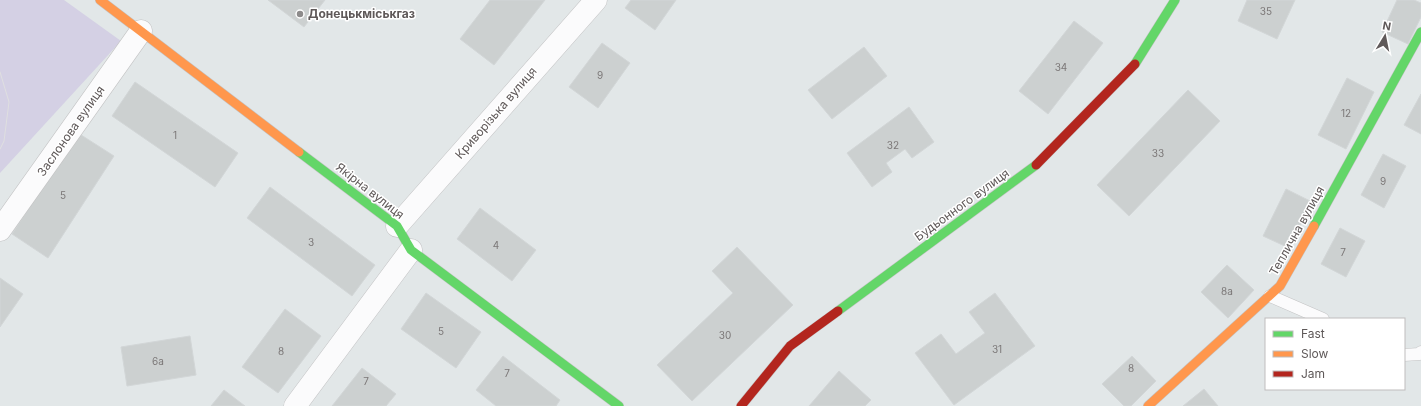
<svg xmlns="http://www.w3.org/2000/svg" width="1421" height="406" font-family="Inter,sans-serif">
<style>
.green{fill:#d4d0e4}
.building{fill:#ccd0d0;stroke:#d2d6d7}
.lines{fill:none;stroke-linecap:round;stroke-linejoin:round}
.lane-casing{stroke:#c3c3c4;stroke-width:13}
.street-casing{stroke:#c3c3c4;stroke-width:23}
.fast-casing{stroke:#c3c3c3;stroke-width:10}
.slow-casing{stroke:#c3c3c3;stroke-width:10}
.jam-casing{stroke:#c3c3c3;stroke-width:10}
.lane{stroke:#fbfbfc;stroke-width:12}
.street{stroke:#fbfbfc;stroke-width:22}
.fast{stroke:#63d668;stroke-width:9}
.slow{stroke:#ff974d;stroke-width:9}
.jam{stroke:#b3261e;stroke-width:9}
.tram{stroke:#dfdfe0;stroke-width:1}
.poi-dot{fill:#8d8b8b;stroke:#fff;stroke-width:1.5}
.labels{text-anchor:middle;stroke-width:3;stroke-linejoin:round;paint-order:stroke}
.number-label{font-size:10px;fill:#7b7777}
.poi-label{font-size:12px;font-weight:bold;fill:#5f5959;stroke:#fff;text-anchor:start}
.street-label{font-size:12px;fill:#5f5959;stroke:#fff}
</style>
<rect width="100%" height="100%" fill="#e2e7e8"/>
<path class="green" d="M0,0H64L121,41L0,173Z"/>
<path class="building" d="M268,0H325L304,27Z
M490,0H545L494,65L460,39Z
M631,0H676L655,30L625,8Z
M1247,0H1295L1277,39L1238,21Z
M1397,0H1414L1421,3V17L1408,44L1382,32Z
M1074,21L1103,43L1048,114L1019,91Z
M602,43L630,63L598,108L569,87Z
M864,47L887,76L832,119L808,90Z
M1347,78L1374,92L1346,149L1318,135Z
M135,82L238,153L215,187L112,116Z
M1188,90L1220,121L1129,216L1097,185Z
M1421,94V134L1404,125Z
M909,107L934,142L912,158L905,149L886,163L892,172L872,187L847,153Z
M78,133L114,156L48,258L12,234Z
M1383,154L1406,166L1384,208L1361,195Z
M270,187L375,265L352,296L247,218Z
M1286,189L1312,202L1289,248L1263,236Z
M480,208L536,250L512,281L457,239Z
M1340,228L1365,241L1346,277L1321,264Z
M737,247L793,305L692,401L657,365L733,293L712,271Z
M1227,265L1254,290L1228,318L1201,292Z
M0,278L23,294L0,327Z
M426,293L481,332L456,368L401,329Z
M995,293L1035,346L954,405L915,353L941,334L956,354L985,333L969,312Z
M285,309L321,336L278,393L242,367Z
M190,336L196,375L127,386L121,347Z
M503,356L560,400L556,406H496L476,390Z
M1132,356L1156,381L1131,406H1124L1102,384Z
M362,368L396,394L386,406H332Z
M839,371L871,400L865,406H809Z
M1204,389L1218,406H1183Z
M224,390L245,406H211Z"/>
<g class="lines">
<g class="lane-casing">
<path id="lane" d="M1270,296L1323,319
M1404,355L1419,354L1421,352"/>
</g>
<g class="street-casing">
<path id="street" d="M397,226L596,0
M0,230L141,31
M295,406L411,250"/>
</g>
<g class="fast-casing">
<path id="fast" d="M1135,64L1175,0
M299,152L397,226L411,250L619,406
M1314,226L1421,32
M838,311L1036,165"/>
</g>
<g class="slow-casing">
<path id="slow" d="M100,0L299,152
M1148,406L1280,286L1314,226"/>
</g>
<g class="jam-casing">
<path id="jam" d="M1036,165L1135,64
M741,406L790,346L838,311"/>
</g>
<use href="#lane" class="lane"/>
<use href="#street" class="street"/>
<use href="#fast" class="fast"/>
<use href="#slow" class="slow"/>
<use href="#jam" class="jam"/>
<path class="tram" d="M0,72L9,102L4,141L0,149"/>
</g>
<circle class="poi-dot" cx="300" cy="14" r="4"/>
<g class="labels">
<g class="number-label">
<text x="1266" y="15">35</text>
<text x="1061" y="71">34</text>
<text x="600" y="79">9</text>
<text x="1346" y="117">12</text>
<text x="175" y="139">1</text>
<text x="893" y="149">32</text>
<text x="1158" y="157">33</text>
<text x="1383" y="185">9</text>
<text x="63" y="199">5</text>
<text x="311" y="246">3</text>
<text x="496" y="249">4</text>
<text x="1343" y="256">7</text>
<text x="1227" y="295">8а</text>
<text x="441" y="335">5</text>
<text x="725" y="339">30</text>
<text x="997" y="353">31</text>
<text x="281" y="355">8</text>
<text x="158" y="365">6а</text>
<text x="1131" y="372">8</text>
<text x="507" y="377">7</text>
<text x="366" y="385">7</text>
</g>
<g class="poi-label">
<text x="308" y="18">Донецькміськгаз</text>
</g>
<g class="street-label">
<text transform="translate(496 113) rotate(-49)" y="4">Криворізька вулиця</text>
<text transform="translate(71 131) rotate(-55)" y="4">Заслонова вулиця</text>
<text transform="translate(370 191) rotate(38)" y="4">Якірна вулиця</text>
<text transform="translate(962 205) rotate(-36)" y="4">Будьонного вулиця</text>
<text transform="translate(1297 231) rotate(-61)" y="4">Теплична вулиця</text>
</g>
</g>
<rect x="1265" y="318" width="140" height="72" fill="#ffffff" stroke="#bfbdbd"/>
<rect x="1273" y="331" width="20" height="6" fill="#63d668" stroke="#bfbdbd"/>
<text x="1301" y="338" font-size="12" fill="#5f5959">Fast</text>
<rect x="1273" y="351" width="20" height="6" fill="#ff974d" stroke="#bfbdbd"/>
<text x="1301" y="358" font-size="12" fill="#5f5959">Slow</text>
<rect x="1273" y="371" width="20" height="6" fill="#b3261e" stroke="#bfbdbd"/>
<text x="1301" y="378" font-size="12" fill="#5f5959">Jam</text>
<g transform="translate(1385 36) rotate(10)" stroke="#ffffff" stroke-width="3" paint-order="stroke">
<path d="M0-3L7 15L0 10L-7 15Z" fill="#5f5959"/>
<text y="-6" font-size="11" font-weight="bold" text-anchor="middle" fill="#5f5959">N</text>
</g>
</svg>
